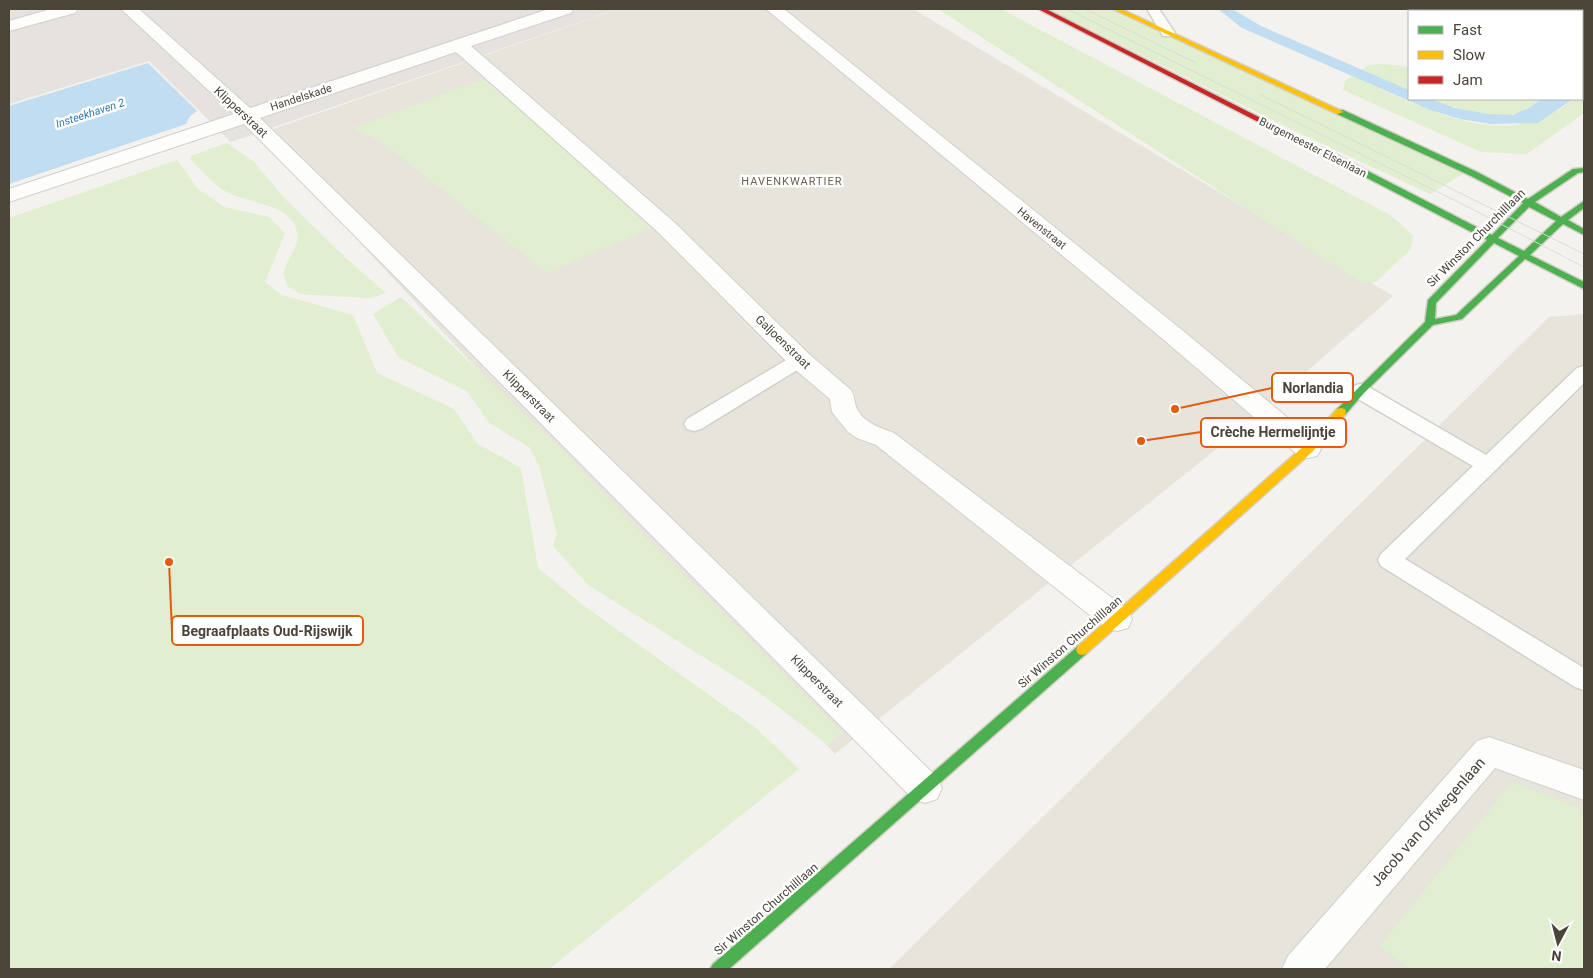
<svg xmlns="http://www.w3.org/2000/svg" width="1593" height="978" font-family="Roboto,sans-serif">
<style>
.residential{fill:#e7e4dc}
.industrial{fill:#e6e2de}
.green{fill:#e1eecf}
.water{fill:#c0ddf1}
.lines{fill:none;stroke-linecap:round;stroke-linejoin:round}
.lane-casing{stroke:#d2d0cb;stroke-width:3}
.street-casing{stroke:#d2d0cb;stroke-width:2}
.fast-casing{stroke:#d3cfc5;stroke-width:3}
.slow-casing{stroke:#d3cfc5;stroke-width:3}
.jam-casing{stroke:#d3cfc5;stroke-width:3}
.lane{fill:#fdfdfc;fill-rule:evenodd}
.street{fill:#fdfdfc;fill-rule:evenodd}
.fast{fill:#4caf50;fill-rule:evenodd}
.slow{fill:#ffc107;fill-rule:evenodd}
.jam{fill:#c62828;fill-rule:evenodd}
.tram{stroke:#dbdbda;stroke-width:1}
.labels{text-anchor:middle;stroke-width:5;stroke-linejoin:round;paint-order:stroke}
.far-street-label{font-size:11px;fill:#4b4439;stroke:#fff}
.far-water-label{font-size:11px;font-style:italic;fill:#2e7ab2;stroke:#fff}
.far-neighbourhood-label{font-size:11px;letter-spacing:1px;fill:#6e6250;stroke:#fff}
.street-label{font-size:12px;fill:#4b4439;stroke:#fff}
.near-street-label{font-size:15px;fill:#4b4439;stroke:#fff}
.leader{fill:none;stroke:#e8590c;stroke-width:2}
.callout-dot{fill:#e8590c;stroke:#fff;stroke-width:2}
.callout{fill:#fff;stroke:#e8590c;stroke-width:2}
.callout-label{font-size:14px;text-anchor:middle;font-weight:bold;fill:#4b4439}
</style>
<rect width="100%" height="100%" fill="#f4f2ee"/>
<path class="residential" d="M618,9H913L1393,296L1239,431L835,754L259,134Z
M1584,314V969H889L1549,317Z"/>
<path class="industrial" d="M9,9H617L231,142L149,61L9,104Z"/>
<path class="green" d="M938,9H1001L1392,216L1413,236L1411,249L1377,281L1365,285Z
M1048,9H1109L1463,174L1430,194L1295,131Z
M1532,9H1584V67L1582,69V11H1528Z
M1382,64L1409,67V90L1362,70L1369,65Z
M1352,76C1400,97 1461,131 1515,125C1526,123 1549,115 1559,110C1568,104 1570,99 1582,99V92L1584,90V113L1527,154L1481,152L1343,90L1345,81Z
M488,77L657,225L547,273L386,145L353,128Z
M1431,99H1541C1533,105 1525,111 1514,114C1495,120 1450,107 1431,99Z
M227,143L254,162L286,200L349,261L386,293L370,298L330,296L300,294L287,286C286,282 283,275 284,271C287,258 301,245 297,232C291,203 248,204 227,192C213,185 201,169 190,159V156Z
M177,160L198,189L224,207L269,217L285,233L265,282L282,295L353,315L377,373L454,409L478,444L521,468L538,568L584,606L756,728L799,769L549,969H9V218Z
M401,297L566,454L628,520L843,733L828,745L753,688L588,585L553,546L557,534L539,466L529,447L489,423L467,391L399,358L373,314Z
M1512,782L1584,810V969H1410L1380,946Z"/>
<path class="water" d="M1218,9H1232L1261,26L1409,90V99H1431L1455,108L1488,114L1513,115L1529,108L1541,99H1573L1538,123L1491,124L1460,119L1430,110L1242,28Z
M148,63L197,111L190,116L186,124L9,184V106Z"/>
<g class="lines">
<g class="lane-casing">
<path id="lane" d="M1147,9H1159L1175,33L1173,36H1163Z
M800,354L807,356L810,360L807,364L701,429L694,431L687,429L684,424L687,419L793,356Z
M1584,366V383L1405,559L1584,668V690L1575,687L1381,566L1378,560L1381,554L1473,466L1353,396L1350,391L1353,386L1360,384L1367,386L1486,455L1577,368Z"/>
</g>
<g class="street-casing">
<path id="street" d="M51,9H78L75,13L9,31V21Z
M121,9H139L250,108L549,9H573L571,13L471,46L674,222L809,354L851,390C855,396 854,403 857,409C864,423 881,428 894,433L1128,610L1132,619L1128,628L1117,631L1106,628L876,445L857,438L848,432L832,412L830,399L791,366L658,232L456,52L260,118L937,777L942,788L937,799L925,803L913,799L244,124L9,202V189L234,114Z
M766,9H784L1182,330L1317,442L1321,449L1317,456L1308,458L1299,456L1164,340Z
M1489,737L1584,770V800L1495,768L1325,969H1282L1288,956L1477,741Z"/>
</g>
<g class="fast-casing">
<path id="fast" d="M1337,110H1343L1477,172L1528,199L1573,169L1584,168V172L1578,173L1535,202L1561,217L1584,201V208L1568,220L1584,229V235L1563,224L1530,255L1584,282V289L1525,259L1462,319L1433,325L1364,393L1345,415H1337L1336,412L1337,409L1425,322L1428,300L1487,240L1317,152V148H1323L1492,235L1523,203L1471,176L1337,114ZM1529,207L1556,221L1524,251L1498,238ZM1494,243L1519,256L1456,315L1435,319L1436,303Z
M1082,645L1086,646L1088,650L1086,654L729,969H710L713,964L1078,646Z"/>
</g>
<g class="slow-casing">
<path id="slow" d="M1113,9H1121L1344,112L1337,114Z
M1341,408L1345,409L1346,412L1345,415L1312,452L1086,654L1082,655L1078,654L1076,650L1078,646L1304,446L1337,409Z"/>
</g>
<g class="jam-casing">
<path id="jam" d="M1038,9H1046L1324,150L1317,152Z"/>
</g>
<use href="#lane" class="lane"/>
<use href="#street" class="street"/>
<use href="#fast" class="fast"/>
<use href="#slow" class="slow"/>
<use href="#jam" class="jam"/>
<path class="tram" d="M1067,9L1462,204L1584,267
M1085,9L1196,63
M1261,95L1584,254"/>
</g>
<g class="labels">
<g class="far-street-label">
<text transform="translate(301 97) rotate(-18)" y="4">Handelskade</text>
<text transform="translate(1313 147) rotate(27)" y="4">Burgemeester Elsenlaan</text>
<text transform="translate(1042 228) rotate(39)" y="4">Havenstraat</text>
</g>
<g class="far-water-label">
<text transform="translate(90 113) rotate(-18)" y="4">Insteekhaven 2</text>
</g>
<g class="far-neighbourhood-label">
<text x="792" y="185">HAVENKWARTIER</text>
</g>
<g class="street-label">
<text transform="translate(241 112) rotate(43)" y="4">Klipperstraat</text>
<text transform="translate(1476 238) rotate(-45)" y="4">Sir Winston Churchilllaan</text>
<text transform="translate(783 342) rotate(44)" y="4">Galjoenstraat</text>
<text transform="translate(529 396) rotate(45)" y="4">Klipperstraat</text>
<text transform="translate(1070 642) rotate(-41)" y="4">Sir Winston Churchilllaan</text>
<text transform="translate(817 681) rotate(45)" y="4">Klipperstraat</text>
<text transform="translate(766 909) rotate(-41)" y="4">Sir Winston Churchilllaan</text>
</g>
<g class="near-street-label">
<text transform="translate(1428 822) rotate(-49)" y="5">Jacob van Offwegenlaan</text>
</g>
</g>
<path class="leader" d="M1175 409L1272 388M1141 441L1201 432M169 562L172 631"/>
<g class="callout-dot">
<circle cx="1175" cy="409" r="5"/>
<circle cx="1141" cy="441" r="5"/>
<circle cx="169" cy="562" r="5"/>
</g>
<g class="callout">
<rect x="1272" y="373" width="81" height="29" rx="5"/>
<rect x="1201" y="418" width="145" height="29" rx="5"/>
<rect x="172" y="616" width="191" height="29" rx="5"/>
</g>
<g class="callout-label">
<text x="1313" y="393">Norlandia</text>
<text x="1273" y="437">Crèche Hermelijntje</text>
<text x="267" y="636">Begraafplaats Oud-Rijswijk</text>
</g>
<rect width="1593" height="978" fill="none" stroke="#4b4439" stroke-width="20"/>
<rect x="1408" y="10" width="175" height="90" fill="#ffffff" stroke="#b7b4b0"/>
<rect x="1418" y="26" width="25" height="8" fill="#4caf50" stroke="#b7b4b0"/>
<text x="1453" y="35" font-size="15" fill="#4b4439">Fast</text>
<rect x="1418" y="51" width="25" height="8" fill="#ffc107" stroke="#b7b4b0"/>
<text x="1453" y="60" font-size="15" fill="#4b4439">Slow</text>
<rect x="1418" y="76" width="25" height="8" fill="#c62828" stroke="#b7b4b0"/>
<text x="1453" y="85" font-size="15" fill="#4b4439">Jam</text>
<g transform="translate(1558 943) rotate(187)" stroke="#ffffff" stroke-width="4" paint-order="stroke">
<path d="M0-4L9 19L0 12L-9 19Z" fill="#4b4439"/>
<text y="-8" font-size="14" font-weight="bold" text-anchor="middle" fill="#4b4439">N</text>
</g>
</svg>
